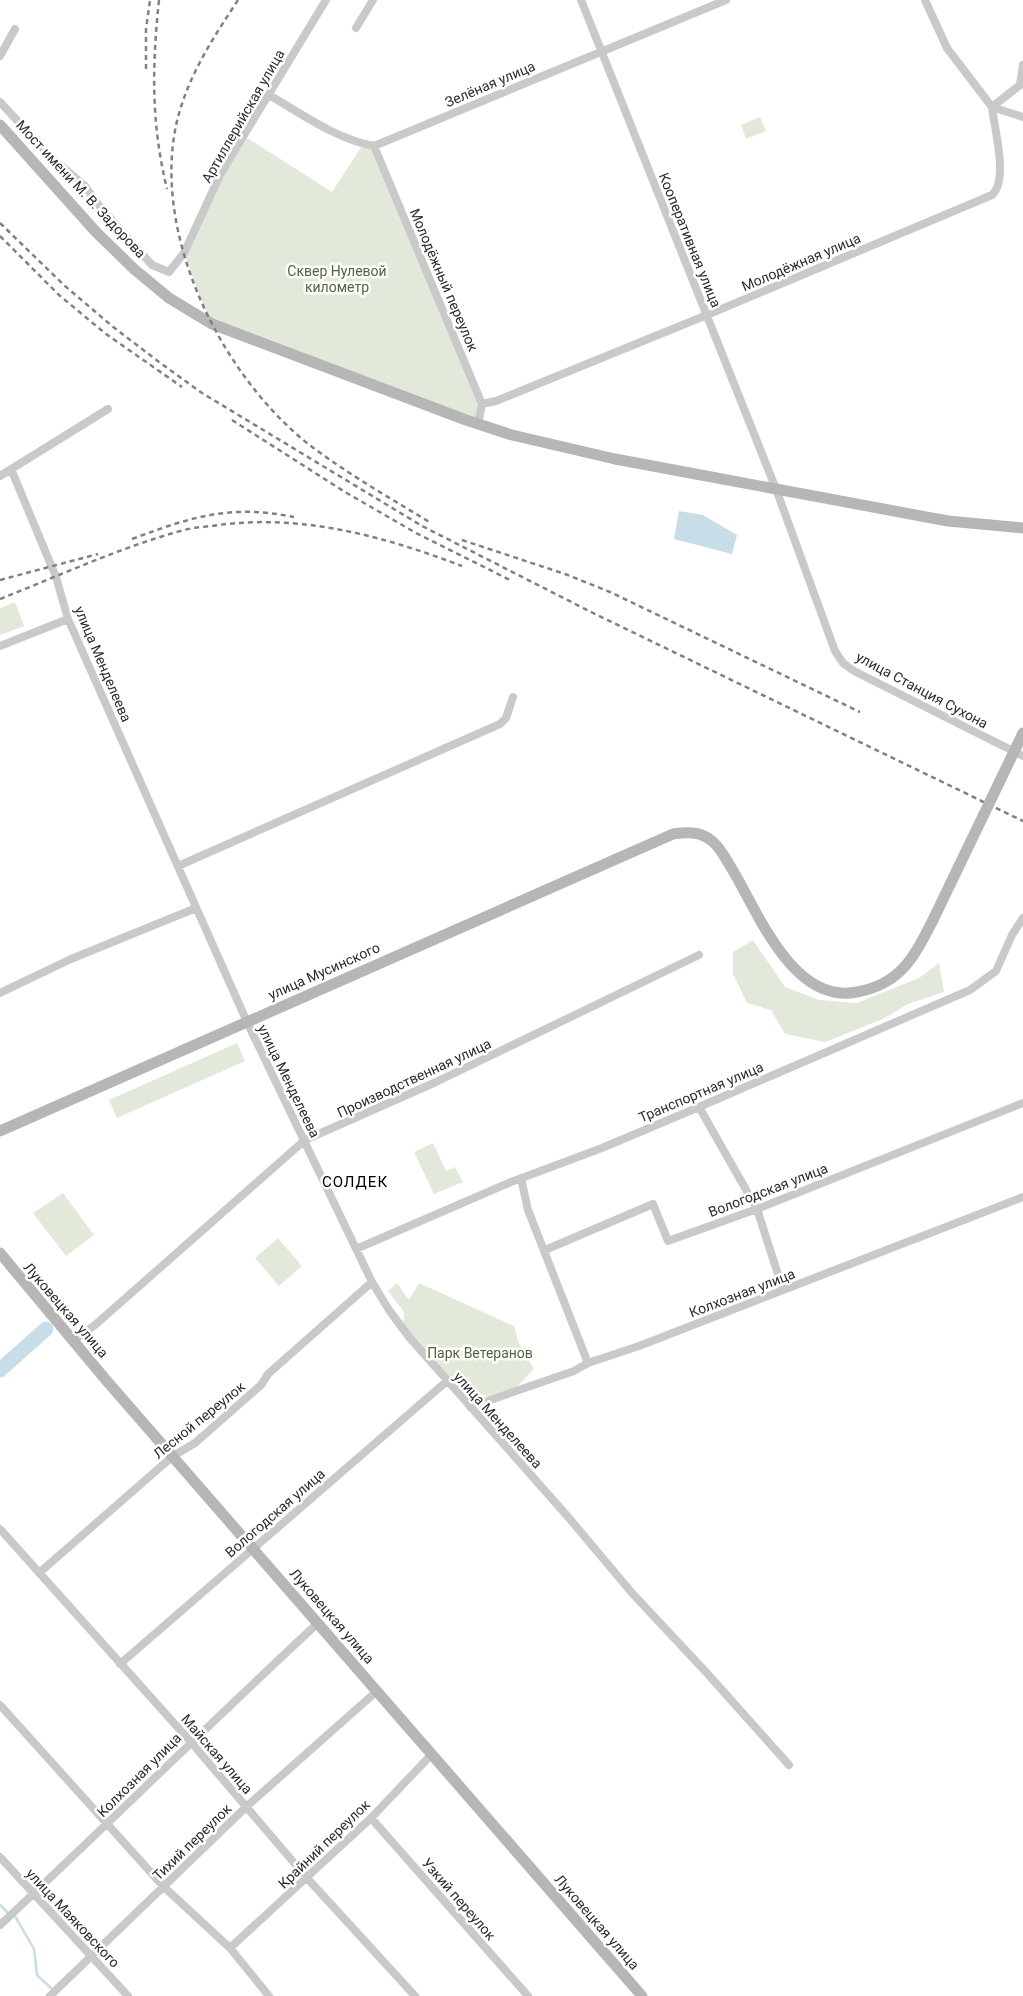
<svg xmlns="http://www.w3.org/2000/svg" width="1023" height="1996" font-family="Roboto,sans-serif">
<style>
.green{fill:#e3e9da}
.water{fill:#c7dde8}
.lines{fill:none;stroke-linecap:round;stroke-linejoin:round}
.stream{stroke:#c7dde8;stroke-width:2.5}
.river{stroke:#c7dde8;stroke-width:15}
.street{stroke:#c9c9c9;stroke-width:8}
.secondary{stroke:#b6b6b6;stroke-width:11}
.rail{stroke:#818181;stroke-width:2.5;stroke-dasharray:5 4;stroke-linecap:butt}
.secondary-bridge{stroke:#b6b6b6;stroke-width:11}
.labels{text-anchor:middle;stroke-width:5;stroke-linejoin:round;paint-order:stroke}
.street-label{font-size:14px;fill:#2c2c2c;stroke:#fff}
.park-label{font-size:14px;fill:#52653d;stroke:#fff}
.neighbourhood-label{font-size:15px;letter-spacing:1px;fill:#000;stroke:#fff}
</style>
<rect width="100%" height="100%" fill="#fff"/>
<path class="green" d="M760,117L766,131L746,139L741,125Z
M244,136L332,192L363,144L374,146L482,404L478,425L212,324L196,287L184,253Z
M15,602L24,626L0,635V608Z
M753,940L785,987L819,1000L857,1003L919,978L939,963L944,992L908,1004L883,1019L825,1042L785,1034L771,1010L747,1003L733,974V952Z
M237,1043L245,1061L117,1118L109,1100Z
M433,1143L446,1171L455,1167L463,1182L434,1194L414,1152Z
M63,1193L94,1235L66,1256L33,1213Z
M278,1238L302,1266L279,1286L255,1258Z
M397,1283L409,1300L419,1283L514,1326L518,1341L534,1369L512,1392L493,1398L457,1386L403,1325L404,1312L388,1291Z"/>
<path class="water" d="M679,511L703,515L737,535L732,554L674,539Z"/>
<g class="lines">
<path class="stream" d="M0,1905L8,1913
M15,1916L34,1949L37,1975L52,1989"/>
<path class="river" d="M0,1370L46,1329"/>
<path class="street" d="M581,0L776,489L835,651L843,663L854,671L1023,756
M925,0L947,48L992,107L1023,117
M356,28L373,0
M0,56L15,29
M269,95C302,114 336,139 374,146L726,0
M0,102L51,157L85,186L100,207L152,265L169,272L184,253L221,173L326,0
M374,146L482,404L478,425
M482,404L496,401L707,315L992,195C1009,180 994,128 992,107L1020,85L1023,65
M11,469L56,577L68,619L247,1022L372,1282L389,1310L409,1337L569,1518L632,1593L705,1671L789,1765
M0,476L108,409
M0,646L68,619
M178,866L500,724L506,718L513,697
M0,993L71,959L196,908
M699,1107L757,1209L783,1290
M521,1178L528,1210L588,1363
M356,1249L511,1182L602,1148L699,1107L970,990L996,971L1012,935L1023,918
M545,1250L653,1204L668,1241L757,1209L1023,1103
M74,1340L95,1325L305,1140L436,1082L699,955
M470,1407L574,1371L588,1363L639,1346L1023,1197
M0,1529L190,1741L307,1878L415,1996
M39,1573L173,1456L195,1443L261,1385L268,1374L372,1282
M120,1664L447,1381
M0,1705L164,1887L230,1948L269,1996
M371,1818L528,1996
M0,1857L128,1996
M0,1925C107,1825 211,1722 318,1623
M230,1948L371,1818L432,1754
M50,1996L246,1807L377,1691"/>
<path class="secondary" d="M0,125L96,232L134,269L169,298L212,324L466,420L512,435L615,459L948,521L1023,528
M0,1131L673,834C687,832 700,831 712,841C721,848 726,860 732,869C758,912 793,1005 857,992C901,984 914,957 933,920
M0,1253L106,1380L642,1996"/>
<path class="rail" d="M159,0C152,67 151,123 167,189
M238,0C213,38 188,76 177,121C151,233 220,373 307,443C346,473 390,498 431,523
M146,69V29L150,0
M0,223L65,286L112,326L159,362L202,393L422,526L593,613L1023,821
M0,236L59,295L106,334L182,387
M232,420L345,492L416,533L512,581
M132,539C191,517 230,504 294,517
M462,540L565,574L610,592L860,712
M0,580L98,554
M0,599C61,575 121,547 184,530C195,527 207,527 218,525C303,514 383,536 462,566"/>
<path class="secondary-bridge" d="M933,920L1023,733"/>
</g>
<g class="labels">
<g class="street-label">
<text transform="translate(490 84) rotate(-23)" y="5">Зелёная улица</text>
<text transform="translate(243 116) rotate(-60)" y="5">Артиллерийская улица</text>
<text transform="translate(81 189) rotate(47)" y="5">Мост имени М. В. Задорова</text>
<text transform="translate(690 240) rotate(68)" y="5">Кооперативная улица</text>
<text transform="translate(801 262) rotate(-23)" y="5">Молодёжная улица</text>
<text transform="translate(444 280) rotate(67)" y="5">Молодёжный переулок</text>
<text transform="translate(103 664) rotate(67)" y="5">улица Менделеева</text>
<text transform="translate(922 690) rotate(28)" y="5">улица Станция Сухона</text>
<text transform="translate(324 971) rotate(-24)" y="5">улица Мусинского</text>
<text transform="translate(414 1078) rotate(-25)" y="5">Производственная улица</text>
<text transform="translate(289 1081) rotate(64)" y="5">улица Менделеева</text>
<text transform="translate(701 1092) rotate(-23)" y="5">Транспортная улица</text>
<text transform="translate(768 1190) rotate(-21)" y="5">Вологодская улица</text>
<text transform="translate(742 1293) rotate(-21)" y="5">Колхозная улица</text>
<text transform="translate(66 1310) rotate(49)" y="5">Луковецкая улица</text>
<text transform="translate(199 1420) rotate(-39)" y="5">Лесной переулок</text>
<text transform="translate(498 1420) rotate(48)" y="5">улица Менделеева</text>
<text transform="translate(275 1513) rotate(-41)" y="5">Вологодская улица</text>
<text transform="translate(332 1616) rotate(49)" y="5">Луковецкая улица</text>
<text transform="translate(217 1754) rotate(49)" y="5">Майская улица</text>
<text transform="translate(139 1775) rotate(-45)" y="5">Колхозная улица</text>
<text transform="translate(192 1842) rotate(-44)" y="5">Тихий переулок</text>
<text transform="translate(324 1844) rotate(-44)" y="5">Крайний переулок</text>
<text transform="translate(459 1899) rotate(49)" y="5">Узкий переулок</text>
<text transform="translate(73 1918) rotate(47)" y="5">улица Маяковского</text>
<text transform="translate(597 1922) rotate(49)" y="5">Луковецкая улица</text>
</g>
<g class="park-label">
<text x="337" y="276">Сквер Нулевой<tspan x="337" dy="16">километр</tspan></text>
<text x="480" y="1358">Парк Ветеранов</text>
</g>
<g class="neighbourhood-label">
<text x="355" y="1187">СОЛДЕК</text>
</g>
</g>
</svg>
